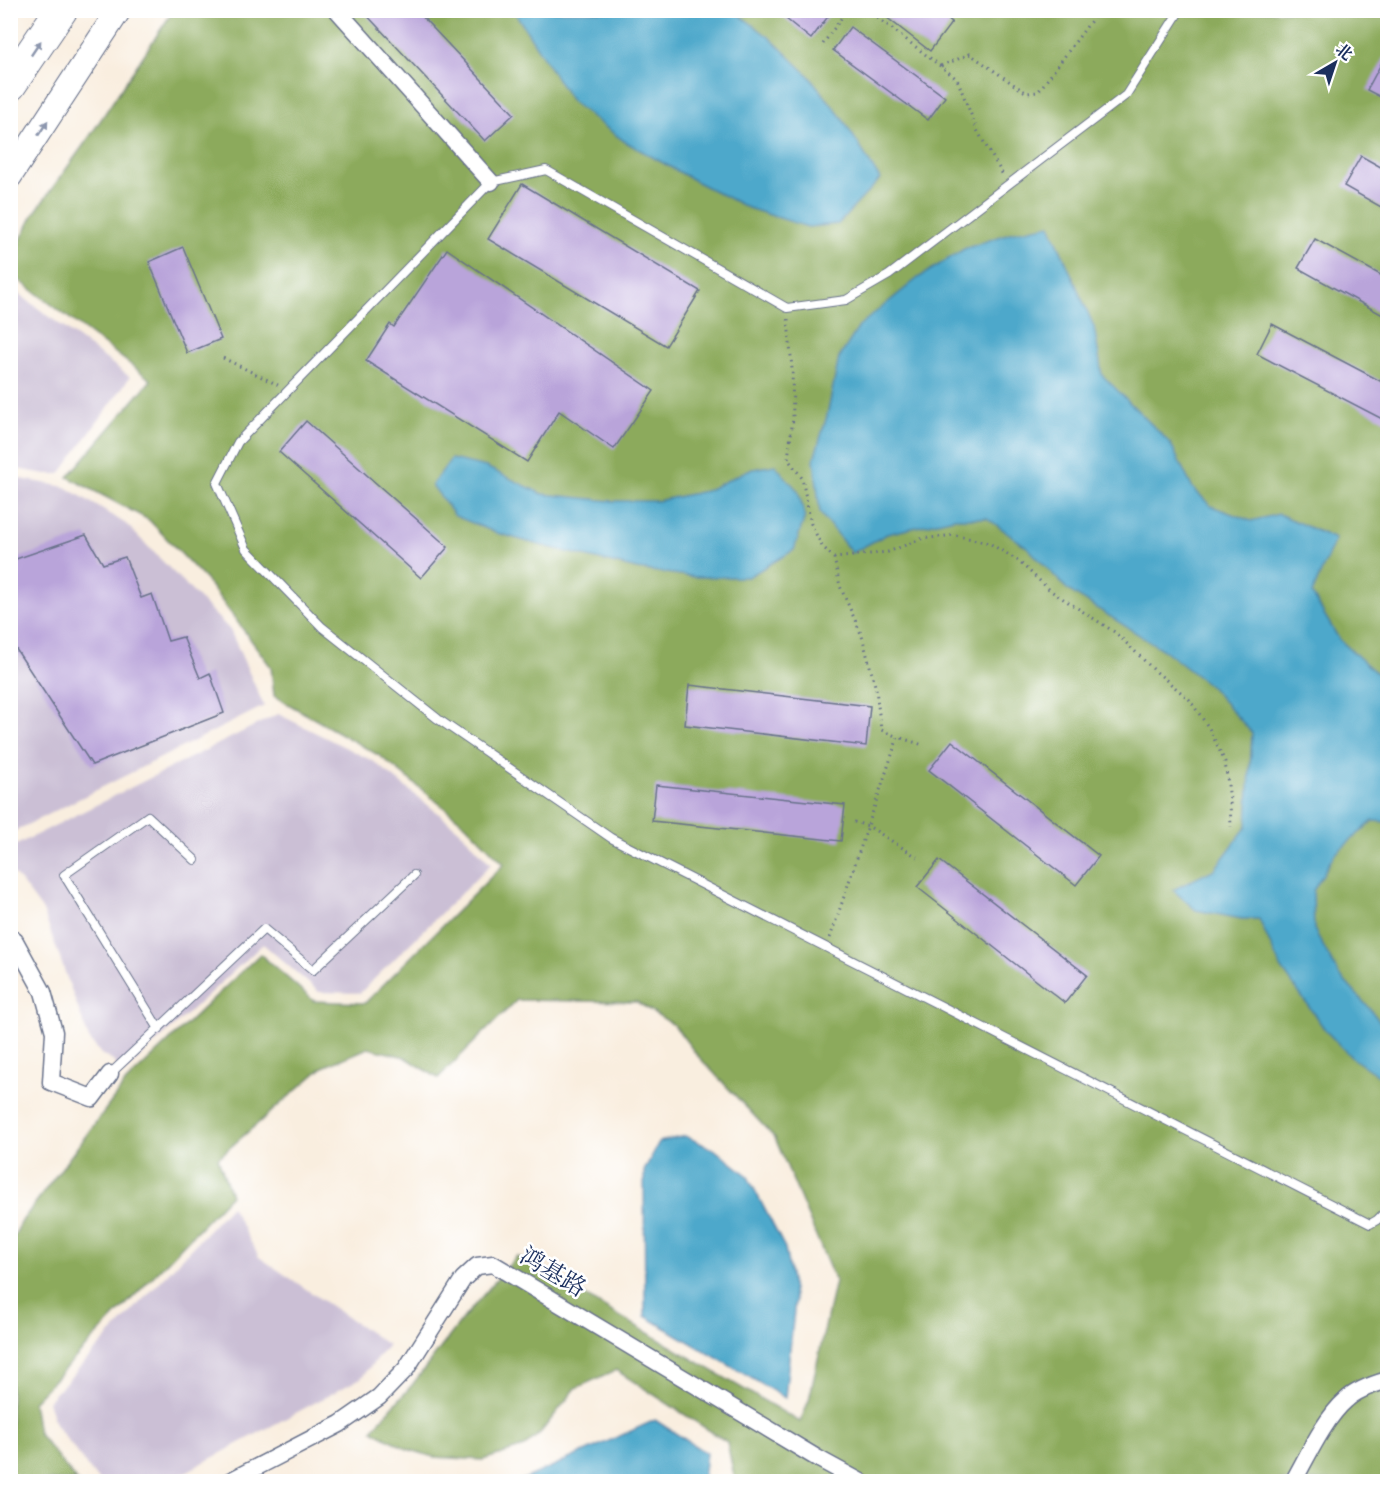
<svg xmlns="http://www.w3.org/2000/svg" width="1398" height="1492" font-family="'Sorts Mill Goudy','Noto Serif SC',serif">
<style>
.industrial{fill:#cbbfd5}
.forest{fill:#8caa5c;stroke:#546c5d;stroke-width:1.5}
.water{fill:#4da8cb;stroke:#346c94;stroke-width:1.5}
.building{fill:#b9a4da}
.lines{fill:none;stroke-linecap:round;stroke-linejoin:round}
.lane-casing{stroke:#69728b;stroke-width:10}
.street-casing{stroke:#69728b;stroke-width:19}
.secondary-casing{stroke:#69728b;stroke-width:26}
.highway-casing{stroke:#69728b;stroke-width:34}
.path{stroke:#69728b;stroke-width:3;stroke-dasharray:1.5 4.5;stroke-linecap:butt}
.lane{stroke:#fff;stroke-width:8}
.street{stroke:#fff;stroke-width:16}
.secondary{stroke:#fff;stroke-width:24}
.highway{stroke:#fff;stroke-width:32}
.oneway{fill:#8d97ae}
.labels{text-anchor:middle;stroke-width:5;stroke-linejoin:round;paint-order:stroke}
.street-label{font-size:24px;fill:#1b2f5e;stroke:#fff}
</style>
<rect width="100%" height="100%" fill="#fff"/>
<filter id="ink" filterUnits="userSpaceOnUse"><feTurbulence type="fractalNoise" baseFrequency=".0167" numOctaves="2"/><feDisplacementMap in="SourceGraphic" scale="12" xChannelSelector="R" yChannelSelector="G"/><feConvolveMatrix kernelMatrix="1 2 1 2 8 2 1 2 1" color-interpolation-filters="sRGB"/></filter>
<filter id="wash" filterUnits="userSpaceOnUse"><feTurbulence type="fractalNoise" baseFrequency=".008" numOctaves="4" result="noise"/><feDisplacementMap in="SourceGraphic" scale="24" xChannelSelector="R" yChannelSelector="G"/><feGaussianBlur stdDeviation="1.35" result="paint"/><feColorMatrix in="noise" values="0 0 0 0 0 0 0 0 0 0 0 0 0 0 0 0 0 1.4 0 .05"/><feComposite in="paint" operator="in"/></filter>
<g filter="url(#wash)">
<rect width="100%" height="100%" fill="#f9eedf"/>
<path class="industrial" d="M15,291L130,377L60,474H46L11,468L10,296Z
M11,477L66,487L126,524L230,630L264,706L11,833Z
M278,714L373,761L459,830L491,864L360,993L319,992L263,944L123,1073L113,1061L101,1054L89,1039L43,911L20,880L11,872L10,848Z
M231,1206L259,1257L388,1345L361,1378L169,1481H99L55,1424L48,1401Z"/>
<path class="forest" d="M173,11H1387L1388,1268L1385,1271L1388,1273L1387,1481H735L727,1442L616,1370L576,1388L541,1432L524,1447L483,1460L434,1457L407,1449L372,1430L412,1385L465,1316L517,1256L800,1422L809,1400L835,1281L775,1138L697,1055L674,1025L637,1002L517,1000L438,1078L405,1057L368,1048L323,1067L218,1158L231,1195L33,1402L38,1433L77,1481H11L10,1244L22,1221L126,1082L260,954L314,1001L365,1003L504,864L466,825L380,756L274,696L271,667L207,581L149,520L68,477L151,380L11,274V259L33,215L90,136Z"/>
<path class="water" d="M514,11H734L769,37L809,76L842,118L880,179L838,224L808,227L748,208L697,182L624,141L571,101Z
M1050,225L1094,327L1102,375L1170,443L1192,487L1211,506L1251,521L1279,514L1335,539L1312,594L1339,639L1387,683V822L1373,821L1334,855L1313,891L1314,929L1339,975L1370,1009L1387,1031V1078L1383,1079L1351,1057L1326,1031L1280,966L1259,919H1242L1196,910L1173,890L1215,869L1247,826L1252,733L1209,685L1165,651L1068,590L1028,548L987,518H954L887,534L852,553L820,513L814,459L827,416L839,358L860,325L918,278L964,249L1010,233Z
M451,459L486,467L542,494L611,501H657L706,491L748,470L775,465L798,491L805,516L794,550L748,577H695L637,569L536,544L497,533L455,516L432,485Z
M685,1136L715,1150L747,1175L785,1248L795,1301L785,1398L645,1316L644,1171L659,1142Z
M655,1420L706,1453L703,1481H520Z"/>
<g id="blocks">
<path class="building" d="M362,10H416L514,114L485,141Z
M775,10H833L811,39Z
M877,10H936L952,22L930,51Z
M850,27L945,97L928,120L833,50Z
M1388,51V101L1367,90Z
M1361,156L1388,171V211L1344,186Z
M522,184L700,291L666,346L488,239Z
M1315,239L1388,279V318L1298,268Z
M183,247L221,339L187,353L149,262Z
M447,249L654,391L614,449L559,411L527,462L366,361L390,324L394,327Z
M1272,324L1388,385V422L1257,354Z
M306,421L448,547L421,578L279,452Z
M86,535L103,564L125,557L141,598L152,594L168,641L183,637L200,678L210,673L224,713L92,765L10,640V561Z
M689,685L870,706L866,746L685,725Z
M952,741L1099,856L1076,885L929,770Z
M656,785L845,805L841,841L652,821Z
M939,860L1087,975L1065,1003L917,887Z"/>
</g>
</g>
<g filter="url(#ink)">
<use href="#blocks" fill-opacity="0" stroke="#69728b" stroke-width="1.5"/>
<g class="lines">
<g class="lane-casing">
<path id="lane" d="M1180,10L1126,95L889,275L846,300L787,308L546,170L491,182L238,442L217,483L246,549L322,627L438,719L611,838L1370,1224L1377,1220L1388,1209
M159,1029L64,875L148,816L195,860
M110,1074L264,929L313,970L414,875"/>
</g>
<g class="street-casing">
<path id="street" d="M337,10L491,182
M10,937L15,941L43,992L54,1032L51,1082L92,1098L110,1074
M228,1482L340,1424L379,1397L406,1369L463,1279L477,1266L493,1264L817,1458L861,1482
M1293,1482C1307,1457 1325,1418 1346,1400C1356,1390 1374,1384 1388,1380"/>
</g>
<g class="secondary-casing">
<path id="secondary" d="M10,176L119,10"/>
</g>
<g class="highway-casing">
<path id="highway" d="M10,85L61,10"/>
</g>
<path class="path" d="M868,10L957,79L978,132L1003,175
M823,44L847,10
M941,66L970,54L1016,86L1027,93L1038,92L1099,10
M788,319L792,369L793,418L788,459L802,478L811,524L822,546L834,558L888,552L921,539L955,535L989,543L1017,560L1051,591L1116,633L1154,670L1189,699L1209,728L1225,762L1230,800L1231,827
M223,358L278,385
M834,558L840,586L862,636L876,689L881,730L898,737
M854,822L868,826L917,857
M830,938L898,737L923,745"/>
<use href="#lane" class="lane"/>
<use href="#street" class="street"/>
<use href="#secondary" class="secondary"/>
<use href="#highway" class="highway"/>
</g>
<defs><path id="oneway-solid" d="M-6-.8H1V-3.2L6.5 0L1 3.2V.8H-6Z" transform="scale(1.5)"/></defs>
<g class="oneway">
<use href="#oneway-solid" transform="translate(36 48) rotate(-56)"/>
<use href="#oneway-solid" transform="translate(43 128) rotate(-57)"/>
</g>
</g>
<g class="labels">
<g class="street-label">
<text transform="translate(553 1272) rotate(31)" y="8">鸿基路</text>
</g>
</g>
<rect width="1398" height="1492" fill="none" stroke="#fff" stroke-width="36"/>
<g transform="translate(1335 63) rotate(39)" stroke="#ffffff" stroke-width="4.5" paint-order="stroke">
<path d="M0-4.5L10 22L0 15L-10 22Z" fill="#1b2f5e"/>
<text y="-9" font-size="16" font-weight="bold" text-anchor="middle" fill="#1b2f5e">北</text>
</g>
</svg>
